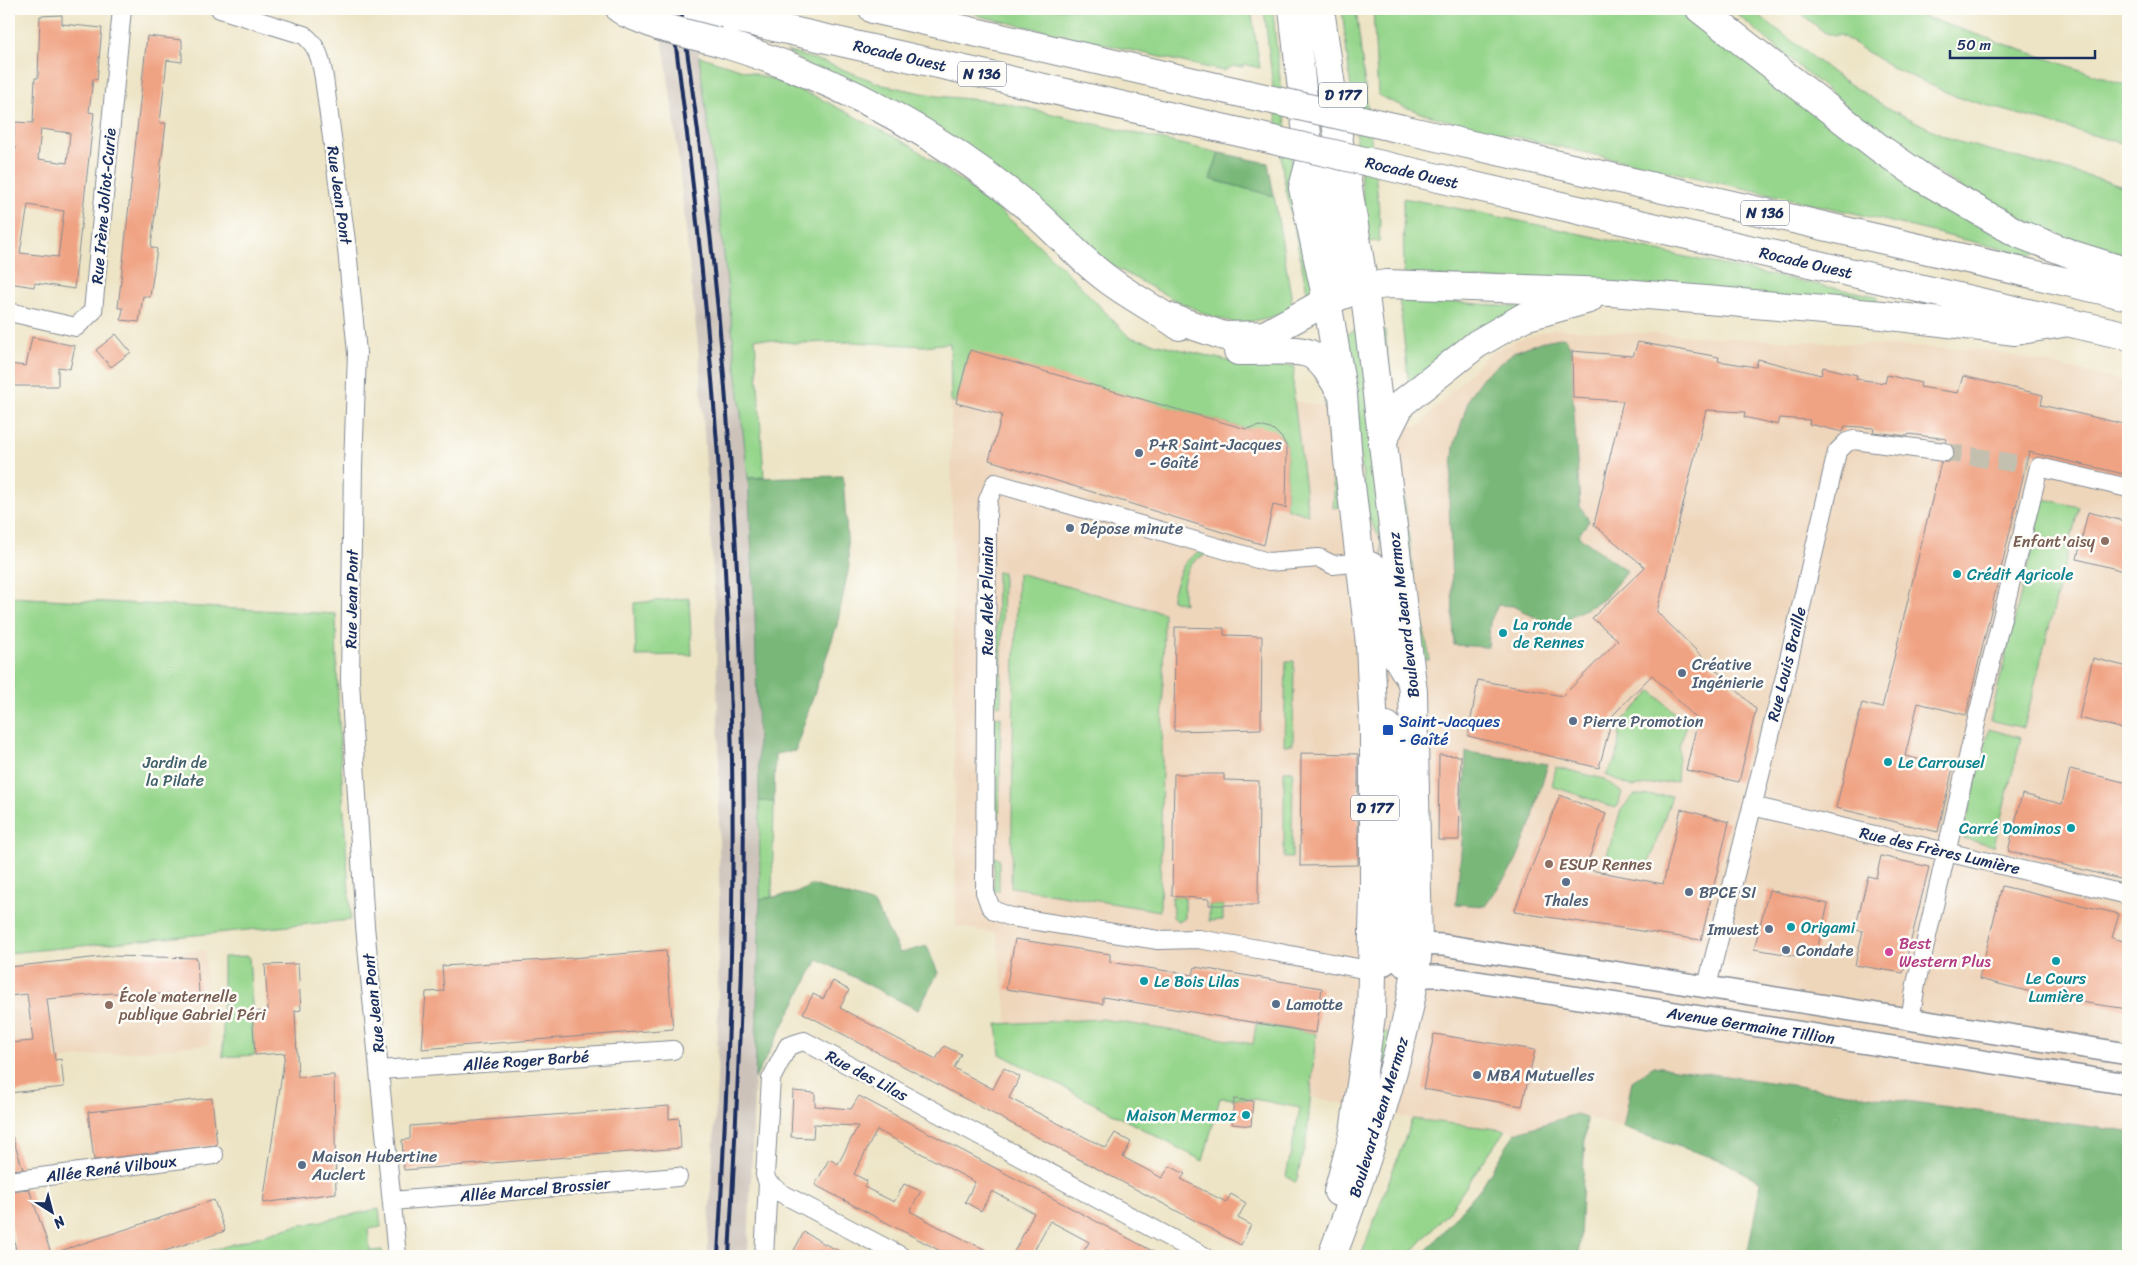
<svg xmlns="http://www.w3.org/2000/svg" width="2137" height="1265" font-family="Sriracha,sans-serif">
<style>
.built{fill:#eed6bb}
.industrial{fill:#ccc2b9}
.green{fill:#96d68c;stroke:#588275}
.forest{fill:#78b778;stroke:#4a736b}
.building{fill:#f0a383;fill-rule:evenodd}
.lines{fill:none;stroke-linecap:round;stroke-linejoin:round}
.minor-tunnel{stroke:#c3c0b0;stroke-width:18;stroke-dasharray:18 9;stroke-linecap:butt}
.minor-casing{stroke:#848a92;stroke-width:20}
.tertiary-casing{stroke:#848a92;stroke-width:24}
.primary-casing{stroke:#848a92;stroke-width:30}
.trunk-casing{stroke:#848a92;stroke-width:30}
.minor{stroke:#fff;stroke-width:18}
.tertiary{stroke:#fff;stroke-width:21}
.primary{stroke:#fff;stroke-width:28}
.trunk{stroke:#fff;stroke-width:28}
.rail{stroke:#1b2f5e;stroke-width:4}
.trunk-bridge-casing{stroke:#848a92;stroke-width:30;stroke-linecap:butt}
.trunk-bridge{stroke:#fff;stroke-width:28}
.service-dot{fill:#5c6f8a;stroke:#fdfcf7;stroke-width:2}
.education-dot{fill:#8d6e63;stroke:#fdfcf7;stroke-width:2}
.culture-dot{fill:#0f9aa8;stroke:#fdfcf7;stroke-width:2}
.transit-dot{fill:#1a4fb4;stroke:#fdfcf7;stroke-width:2}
.hotel-dot{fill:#d1479c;stroke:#fdfcf7;stroke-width:2}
.labels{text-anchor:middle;stroke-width:5;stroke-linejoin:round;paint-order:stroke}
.shield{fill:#fdfcf7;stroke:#5f6c8c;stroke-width:1}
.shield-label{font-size:15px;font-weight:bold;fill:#1b2f5e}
.street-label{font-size:16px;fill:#1b2f5e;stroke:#fdfcf7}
.service-label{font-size:16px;fill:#4e5e75;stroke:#fdfcf7;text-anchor:start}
.education-label{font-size:16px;fill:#785e54;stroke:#fdfcf7;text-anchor:start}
.culture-label{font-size:16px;fill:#0d838f;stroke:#fdfcf7;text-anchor:start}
.transit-label{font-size:16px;fill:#164399;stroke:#fdfcf7;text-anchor:start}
.park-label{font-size:16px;fill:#40616c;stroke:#fdfcf7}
.hotel-label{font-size:16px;fill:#b23c85;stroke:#fdfcf7;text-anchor:start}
</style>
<rect width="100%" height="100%" fill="#fdfcf7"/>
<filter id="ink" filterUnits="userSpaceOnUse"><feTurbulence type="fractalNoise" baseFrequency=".02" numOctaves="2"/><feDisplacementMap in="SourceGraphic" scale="10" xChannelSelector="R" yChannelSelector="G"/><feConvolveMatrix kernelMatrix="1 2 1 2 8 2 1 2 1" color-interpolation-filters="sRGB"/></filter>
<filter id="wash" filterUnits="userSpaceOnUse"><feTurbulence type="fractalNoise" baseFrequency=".0096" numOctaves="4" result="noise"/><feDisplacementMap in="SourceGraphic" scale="20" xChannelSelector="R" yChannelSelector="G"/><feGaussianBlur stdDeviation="1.12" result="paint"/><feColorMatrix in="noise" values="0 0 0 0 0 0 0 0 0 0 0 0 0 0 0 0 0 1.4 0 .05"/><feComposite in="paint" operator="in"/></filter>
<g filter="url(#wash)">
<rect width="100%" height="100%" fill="#ede4c5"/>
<path class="built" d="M950,318L1211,383L1418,427L1486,356L1514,341L1555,329L1993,351L2128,382V1132L1654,1066L1632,1081L1623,1128L1576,1114L1515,1133L1505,1130L1412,1119L1220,1076L1009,1032L996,933L956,926Z
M205,950L210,1044L62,1059L64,1087L9,1093V967L109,956Z"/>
<path class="industrial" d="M658,9H693L720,217L748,478L755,616L760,942L748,1256H707L717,1084L719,912V755L715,603L699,356L674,118Z"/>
<path class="green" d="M968,9H1251L1260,68L1243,64V67L1233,66L1224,71L1196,65L979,16Z
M1264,9H1273C1280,104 1298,200 1316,294L1309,301L1283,174Z
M1342,9H1356L1377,190L1380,222L1379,241L1368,242Z
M1373,9H1682L2038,253L2032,256L1858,214L1494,132C1455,122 1413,114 1378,95Z
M1731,9H1751L1837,76L1886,107L1955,141L2128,187V256C2097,246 2065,238 2035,225C1919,176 1826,88 1731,9Z
M1795,9H1901L2128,86V145L1957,97L1893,68L1839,34L1834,36L1824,32Z
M786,51L824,62L883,85L937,96L1001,102L1219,153L1210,179L1274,196L1293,307L1275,316L1239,324L1208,315L1171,298L1111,265Z
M699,56L777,81L821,99L913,147L978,193L1027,234L1068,273L1129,337L1237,363L1294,366L1293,390L1308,515L1286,508L1287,447L1282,438L1274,430L1246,429L970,351L956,403L951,401L950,343L924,346L851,342L794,343L755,338L764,477L748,478L720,217Z
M1403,198C1562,227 1718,267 1877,296L1876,306L1404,274Z
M1399,297L1525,308L1409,385Z
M1360,328L1384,569L1380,537L1369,520L1343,336Z
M1377,330H1385L1393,401L1388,404Z
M1324,401L1337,466L1340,507L1333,508L1334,494Z
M1396,428L1414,580L1430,660H1417L1392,451Z
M2044,499L2079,507L2024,728L1990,720Z
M1208,548L1209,554C1184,560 1181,582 1184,604L1172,600V595C1180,572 1182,557 1208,548Z
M997,572H1003L1001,705H996Z
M1018,573L1164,613L1160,911L1011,887L1014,682Z
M9,597L336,614C337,716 344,818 351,920L9,953Z
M689,598L692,655L636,656L634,603Z
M1286,661H1294L1293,744L1284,745Z
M1652,691L1687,725L1679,746L1677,781L1633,787L1606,775L1617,757L1621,722Z
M995,716L1001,717L999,832H994Z
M1989,729L2021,738L1994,846L1962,838Z
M1556,767L1604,779L1622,793L1616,808L1552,786Z
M1284,771H1293L1292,858H1284Z
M1634,795L1672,796L1649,863L1615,864L1606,858L1621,810Z
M759,801L774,802L772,897L760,899Z
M994,857L999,858V891H994Z
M1172,896L1185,897V918L1179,922L1173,917Z
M1209,905H1223V920L1209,921Z
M249,956L255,1055L223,1057V957Z
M1102,1019L1253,1044L1256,1024L1316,1033L1307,1136L1296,1183L1286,1176L1300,1108L1254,1099L1220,1098L1203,1161L1000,1054L997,1024Z
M1380,1031L1394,1035L1360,1149Z
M1412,1119L1505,1130L1450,1210L1408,1256H1361Z
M379,1209L381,1227L368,1229L370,1251L382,1250L383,1256H192L292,1227Z"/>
<path class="forest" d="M1219,153L1268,163L1274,196L1210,179Z
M1565,337L1572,351L1573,398L1580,506L1589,521L1578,536L1627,571L1603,600L1571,616L1567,624L1556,628L1513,606L1498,605L1490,622L1488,647L1454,645L1449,499L1454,447L1470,395L1483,377L1514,352L1540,342Z
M843,476L849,566L837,625L795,751L775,754L774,802L759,801L755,616L748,478Z
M1466,752L1548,764L1538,796L1532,822L1514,865L1485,906L1456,904L1462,842Z
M813,885L874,904L900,953L927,946L938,973L918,1010L818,959L755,1079L760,899L794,894Z
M1654,1066L2128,1132V1256H1747L1761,1182L1723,1161L1623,1128L1632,1081Z
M1576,1114L1586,1117L1579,1256H1422L1482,1186L1515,1133Z"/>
<g id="blocks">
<path class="building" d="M62,15V24L102,28L97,80L93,79L89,112L94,113L74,289L35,283L34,287L9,283V178L16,148H13L15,122L33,123L35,78H38L40,16ZM41,129L70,133L67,163L38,159ZM28,205L64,211L58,257L20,253Z
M147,36L182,40V62L167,60L160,123H166L151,247L157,249L150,297L143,296L139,322L121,320L123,308H118Z
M116,334L131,352L111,367L96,350Z
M32,337L75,346L70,369L58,367V386H9V364L26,366Z
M1638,342L1719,357L1718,361L1756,367L1758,359L1821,375L1823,367L1857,375L1856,379L1885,383L1887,375L1921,383L1920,387L1958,393L1963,376L2043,395L2041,405L2128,425V475L2029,452L1966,715L1918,703L1905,756L1953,768L1938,832L1836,808L1862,703L1882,708L1941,462H1948L1954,454V448L1946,442L1947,439L1909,434L1908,436L1873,432L1874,428L1845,426L1843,432L1809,424L1810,420L1780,418L1778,425L1744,417L1745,412L1706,410L1657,612L1756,709L1739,782L1686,770L1698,720L1652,675L1613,715L1599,768L1468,736L1478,680L1563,696L1618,640L1592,618L1645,567L1594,525L1623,401L1573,398L1572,351L1633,356Z
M970,350L1246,429L1260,426L1274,430L1282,438L1287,447L1286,508L1273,505L1264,545L989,460L1002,415L956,403Z
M2088,512L2128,522V572L2077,559Z
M1175,627L1224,628V635L1262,636L1261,729L1174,731Z
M2093,658L2128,667V730L2079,718Z
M1301,753L1358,754V865L1300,866Z
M1439,755L1461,756L1459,840H1438Z
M2070,769L2128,783V881L2008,851L2022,794L2062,804Z
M1174,774H1224V780L1259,781L1258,905H1209V899L1172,896Z
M1560,795L1606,814L1585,869L1663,884L1681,809L1729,822L1701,940L1514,912Z
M1881,856L1929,867L1903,973L1855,965L1863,931L1855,930L1868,876L1876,878Z
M2002,886L2119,914L2112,938L2128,942V1009L2059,999L1979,979Z
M1769,890L1828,904L1815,959L1754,949Z
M1015,939L1110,954V962L1193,975L1195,967L1322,988L1316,1033L1103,997V1004L1006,989Z
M666,950L673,1029L422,1049L426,992L444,991L442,966L547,960Z
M109,956L197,958L199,995L112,993L47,999L55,1060L61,1059L64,1087L9,1093V1043L33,1041L27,994L9,996V967Z
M298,964L301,1010L295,1011L298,1077L334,1075L336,1193L263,1203L285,1053L255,1055L252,1012L268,1011L265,965Z
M833,981L849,990L840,1008L896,1038L936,1059L944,1046L961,1054L954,1068L993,1089L1004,1068L1020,1077L1009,1098L1106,1148L1115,1133L1131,1142L1123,1157L1162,1178L1170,1166L1185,1174L1181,1179L1226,1202L1231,1194L1246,1203L1238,1218L1251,1225L1241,1245L803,1013L813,994L823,999Z
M1434,1034L1535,1050L1522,1106L1423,1089Z
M793,1091L815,1093V1106L851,1109L859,1096L1162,1256H1116L1106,1251L1103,1256H1081L1089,1242L1050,1221L1031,1256H1012L1034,1213L992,1191L981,1211L965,1202L975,1182L877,1130L854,1174L867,1181L864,1187L894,1202L904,1184L921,1191L910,1211L939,1227L998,1256H950L815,1185L829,1159L838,1164L858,1126L814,1124L813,1138L791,1137Z
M212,1098L217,1145L94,1160L88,1112Z
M1234,1099L1253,1101L1251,1126L1232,1124Z
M669,1106V1119L679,1118L681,1148L404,1170L402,1140L410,1139V1126Z
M9,1136H12L23,1169L9,1170Z
M29,1189L52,1256H17L9,1213V1191Z
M214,1200L225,1231L150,1256H54V1253Z
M804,1232L823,1243L849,1256H791Z"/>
</g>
</g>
<g filter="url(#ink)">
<use href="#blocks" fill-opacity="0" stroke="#848a92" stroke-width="1"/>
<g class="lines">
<path class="minor-tunnel" d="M1944,452L2026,465"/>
<g class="minor-casing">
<path id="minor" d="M220,9L304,35C319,47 321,61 324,78L347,249L357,353L353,466L350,681L365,926L397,1256
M9,312L76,327L93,311L122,9
M1752,806L2128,895
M1373,971L1270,951L1198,939L1158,940L1011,917L995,911L990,906L985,892L987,516L988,500L995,483L1268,562L1319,558L1333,565L1371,561L1377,564L1380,572L1392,659L1408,685
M1707,986L1785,676L1837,452L1847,442L1854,440L1944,452
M1910,1020L1916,984L1976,723L2039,467L2128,488
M379,1070L673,1050
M9,1181L214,1155
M392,1201L678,1177
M764,1256L768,1183
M901,1256L781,1193L768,1183L765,1175L771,1079L788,1046L804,1041L1204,1256"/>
</g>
<g class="tertiary-casing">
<path id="tertiary" d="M1373,971L1418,944L1443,945L2128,1054
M1416,976H1439L2128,1084"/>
</g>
<g class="primary-casing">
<path id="primary" d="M1293,9L1310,161L1303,188L1327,301L1343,395L1348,460L1370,644L1374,732V890L1371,1016L1354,1132L1338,1192
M1320,9L1340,149L1347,182L1364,287L1413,692L1418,944C1416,983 1407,1019 1397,1056C1379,1124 1357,1190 1332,1256
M1387,726L1395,765L1399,956L1405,963"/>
</g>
<g class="trunk-casing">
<path id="trunk" d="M620,9L626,13L661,27
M695,9L1252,135
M873,9L1246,94
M1700,9L1878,147L1924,179L2017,233L2074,255L2128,272
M719,42C838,78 942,134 1036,214C1060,235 1080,259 1106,278C1129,296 1156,309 1179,326
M1402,129L2128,296
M1310,161L1326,184L1340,262C1344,276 1349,285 1364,287
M1408,171L2128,336
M1165,316L1224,336L1265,335L1327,301L1364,287L1387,284L1612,292L1883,315L2015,331L2069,322
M1238,351C1255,352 1299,347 1312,355C1326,364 1334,381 1343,395
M1382,442L1401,404L1477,344L1524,317L1589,299"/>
</g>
<use href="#minor" class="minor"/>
<use href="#tertiary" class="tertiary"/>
<use href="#primary" class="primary"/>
<use href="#trunk" class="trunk"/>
<path class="rail" d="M671,9C705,258 727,508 732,760C735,926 727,1091 718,1256
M681,9C726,311 748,618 743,923C741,1035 735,1145 729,1256"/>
<g class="trunk-bridge-casing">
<path id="trunk-bridge" d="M661,27L719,42
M1246,94L1402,129
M1252,135L1408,171"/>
</g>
<use href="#trunk-bridge" class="trunk-bridge"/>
</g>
</g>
<g class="service-dot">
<circle cx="1139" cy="453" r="5"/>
<circle cx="1070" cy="528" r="5"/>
<circle cx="1682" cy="673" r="5"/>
<circle cx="1573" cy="721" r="5"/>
<circle cx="1566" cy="882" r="5"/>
<circle cx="1689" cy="892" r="5"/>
<circle cx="1769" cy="929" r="5"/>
<circle cx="1786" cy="950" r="5"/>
<circle cx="1276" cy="1004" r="5"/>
<circle cx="1477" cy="1075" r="5"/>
<circle cx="302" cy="1165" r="5"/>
</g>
<g class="education-dot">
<circle cx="2105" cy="541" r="5"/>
<circle cx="1549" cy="864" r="5"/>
<circle cx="109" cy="1005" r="5"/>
</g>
<g class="culture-dot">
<circle cx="1957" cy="574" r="5"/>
<circle cx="1503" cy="633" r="5"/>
<circle cx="1888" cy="762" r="5"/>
<circle cx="2071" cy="828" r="5"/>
<circle cx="1791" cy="927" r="5"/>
<circle cx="2056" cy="961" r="5"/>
<circle cx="1144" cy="981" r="5"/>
<circle cx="1246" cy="1115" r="5"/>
</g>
<rect class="transit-dot" x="1382" y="724" width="12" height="12" rx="2.5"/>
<circle class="hotel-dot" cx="1889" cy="952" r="5"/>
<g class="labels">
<g class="shield">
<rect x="958" y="61.5" width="48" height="25" rx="4"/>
<rect x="1319" y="82.5" width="48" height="25" rx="4"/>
<rect x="1741" y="200.5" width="48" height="25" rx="4"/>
<rect x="1351" y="795.5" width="48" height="25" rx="4"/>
</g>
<g class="shield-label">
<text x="982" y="79">N 136</text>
<text x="1343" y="100">D 177</text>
<text x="1765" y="218">N 136</text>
<text x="1375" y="813">D 177</text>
</g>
<g class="street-label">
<text transform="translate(900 55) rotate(13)" y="6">Rocade Ouest</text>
<text transform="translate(1412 172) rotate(13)" y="6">Rocade Ouest</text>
<text transform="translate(340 195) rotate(82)" y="6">Rue Jean Pont</text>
<text transform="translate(103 206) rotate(-85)" y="6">Rue Irène Joliot-Curie</text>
<text transform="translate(1806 262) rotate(13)" y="6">Rocade Ouest</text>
<text transform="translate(987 596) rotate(-90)" y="6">Rue Alek Plunian</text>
<text transform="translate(351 599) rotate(-89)" y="6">Rue Jean Pont</text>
<text transform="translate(1403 615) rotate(-97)" y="6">Boulevard Jean Mermoz</text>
<text transform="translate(1786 664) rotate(-76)" y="6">Rue Louis Braille</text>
<text transform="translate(1940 850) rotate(13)" y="6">Rue des Frères Lumière</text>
<text transform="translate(373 1003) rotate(-96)" y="6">Rue Jean Pont</text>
<text transform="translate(1751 1025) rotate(9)" y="6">Avenue Germaine Tillion</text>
<text transform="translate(526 1060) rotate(-4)" y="6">Allée Roger Barbé</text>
<text transform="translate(867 1075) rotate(28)" y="6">Rue des Lilas</text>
<text transform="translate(1378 1117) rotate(-73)" y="6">Boulevard Jean Mermoz</text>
<text transform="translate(111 1168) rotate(-7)" y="6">Allée René Vilboux</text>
<text transform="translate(535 1189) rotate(-5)" y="6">Allée Marcel Brossier</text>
</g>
<g class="service-label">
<text x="1149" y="450">P+R Saint-Jacques<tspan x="1149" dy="18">- Gaîté</tspan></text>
<text x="1080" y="534">Dépose minute</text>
<text x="1692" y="670">Créative<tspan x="1692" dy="18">Ingénierie</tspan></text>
<text x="1583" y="727">Pierre Promotion</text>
<text x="1699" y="898">BPCE SI</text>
<text x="1566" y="906" text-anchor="middle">Thales</text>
<text x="1759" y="935" text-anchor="end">Imwest</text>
<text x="1796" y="956">Condate</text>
<text x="1286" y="1010">Lamotte</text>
<text x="1487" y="1081">MBA Mutuelles</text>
<text x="312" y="1162">Maison Hubertine<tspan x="312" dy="18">Auclert</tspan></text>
</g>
<g class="education-label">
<text x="2095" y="547" text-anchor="end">Enfant'aisy</text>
<text x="1559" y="870">ESUP Rennes</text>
<text x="119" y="1002">École maternelle<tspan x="119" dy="18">publique Gabriel Péri</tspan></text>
</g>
<g class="culture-label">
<text x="1967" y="580">Crédit Agricole</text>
<text x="1513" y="630">La ronde<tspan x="1513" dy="18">de Rennes</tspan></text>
<text x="1898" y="768">Le Carrousel</text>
<text x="2061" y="834" text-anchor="end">Carré Dominos</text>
<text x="1801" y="933">Origami</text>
<text x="2056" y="984" text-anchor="middle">Le Cours<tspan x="2056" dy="18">Lumière</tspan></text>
<text x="1154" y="987">Le Bois Lilas</text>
<text x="1236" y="1121" text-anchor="end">Maison Mermoz</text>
</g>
<g class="transit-label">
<text x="1399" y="727">Saint-Jacques<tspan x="1399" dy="18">- Gaîté</tspan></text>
</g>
<g class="park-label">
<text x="175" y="768">Jardin de<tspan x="175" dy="18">la Pilate</tspan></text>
</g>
<g class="hotel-label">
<text x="1899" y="949">Best<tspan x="1899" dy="18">Western Plus</tspan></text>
</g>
</g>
<rect width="2137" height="1265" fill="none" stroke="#fdfcf7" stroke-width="30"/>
<g transform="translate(52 1212) rotate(144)" stroke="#fdfcf7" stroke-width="4" paint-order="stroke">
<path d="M0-4L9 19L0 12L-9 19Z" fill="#1b2f5e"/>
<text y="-8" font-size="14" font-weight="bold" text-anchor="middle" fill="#1b2f5e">N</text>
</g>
<path d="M1950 50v8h145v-8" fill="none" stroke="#1b2f5e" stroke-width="2.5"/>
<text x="1957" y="50" font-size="15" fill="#1b2f5e" stroke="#fdfcf7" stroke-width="4" paint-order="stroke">50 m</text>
</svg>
